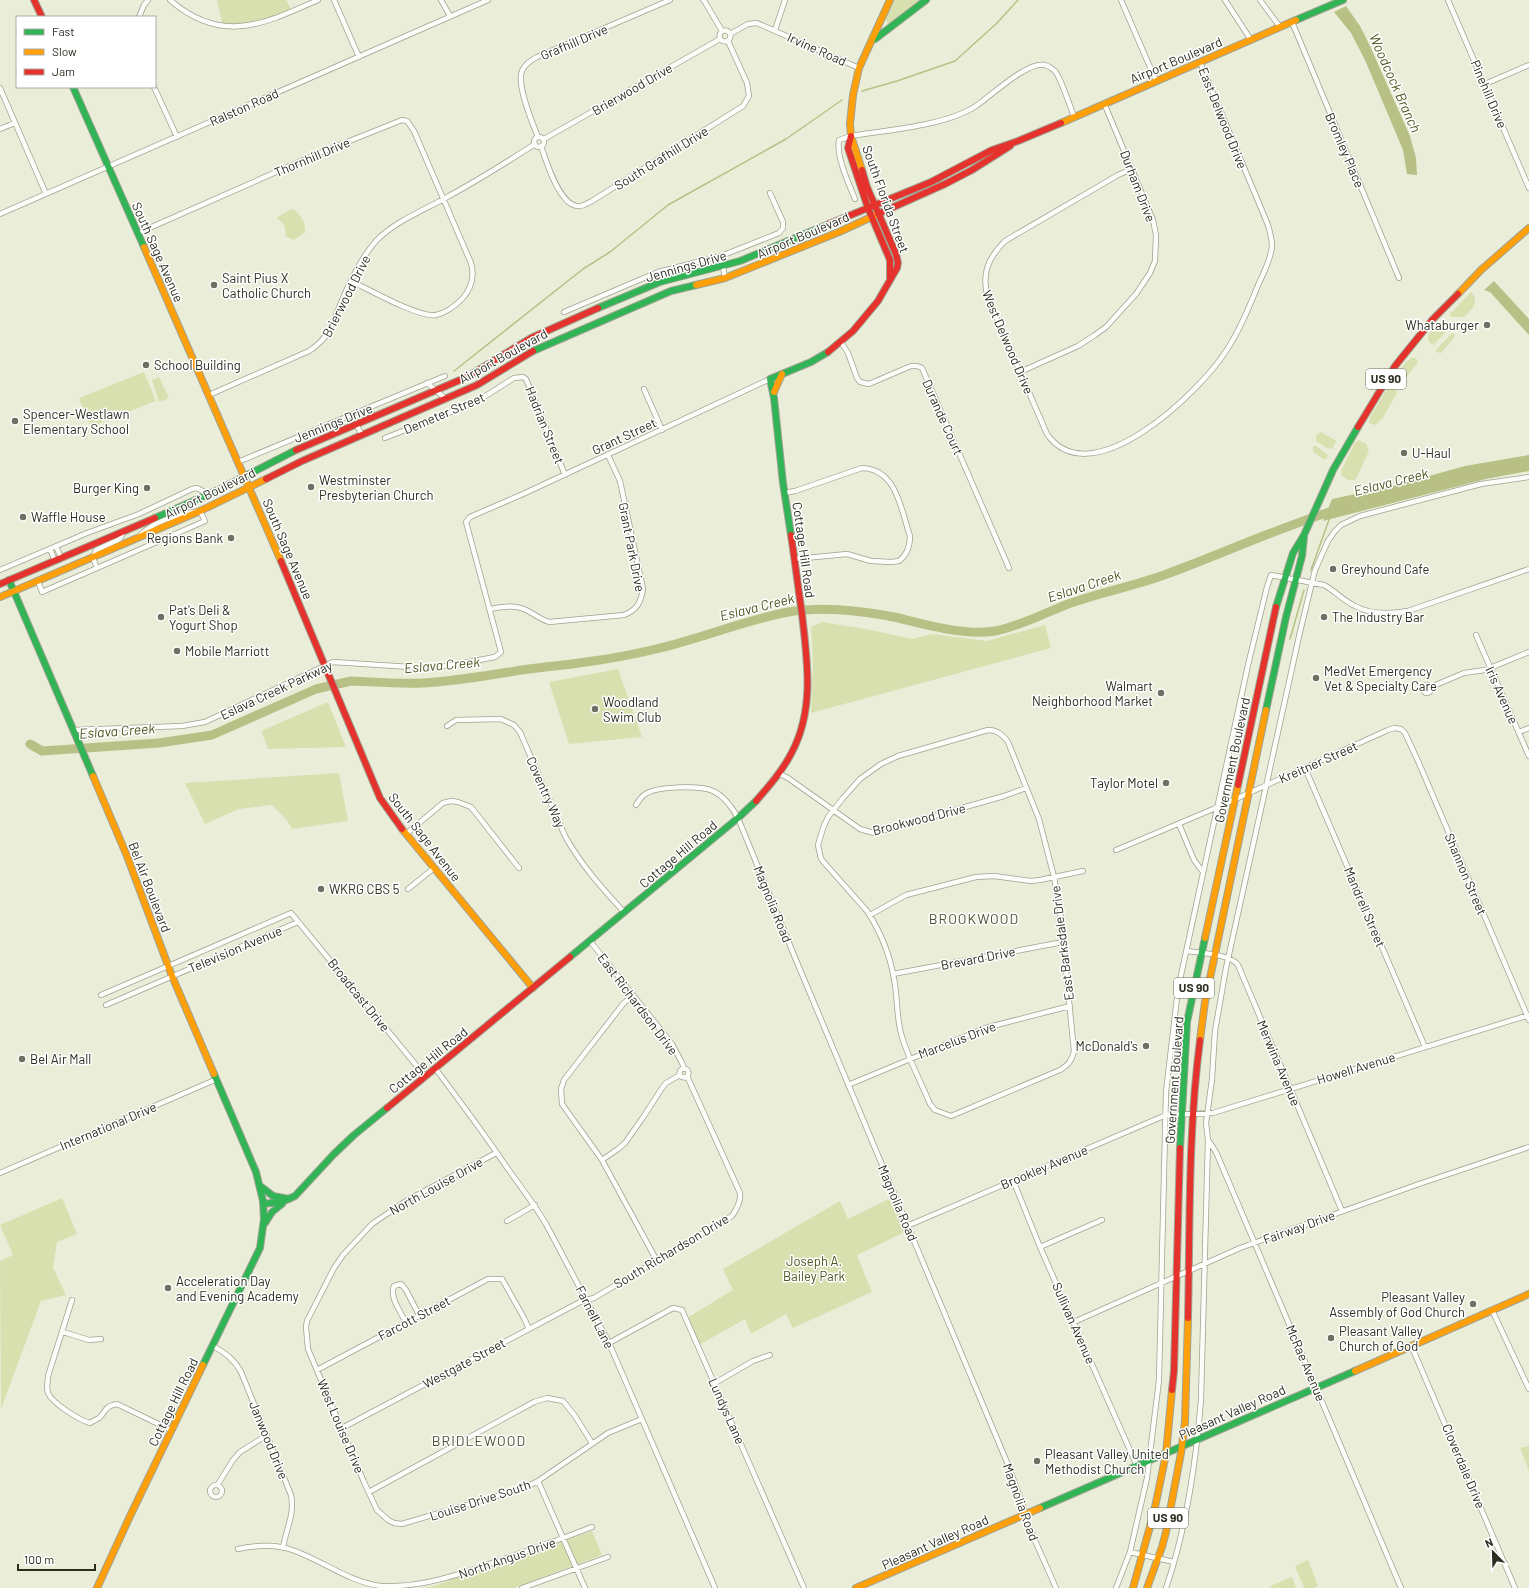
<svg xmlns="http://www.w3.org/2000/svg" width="1529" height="1588" font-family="Barlow,sans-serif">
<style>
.green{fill:#d8e0b0}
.water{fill:#b8c086}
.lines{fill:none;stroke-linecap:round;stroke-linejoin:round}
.stream{stroke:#b8c086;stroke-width:1.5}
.river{stroke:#b8c086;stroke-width:9}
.street-casing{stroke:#9fa292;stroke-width:6}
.fast-casing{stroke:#9fa292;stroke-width:8}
.slow-casing{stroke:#9fa292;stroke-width:8}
.jam-casing{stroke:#9fa292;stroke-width:8}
.street{stroke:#fcfcf9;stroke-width:4.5}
.fast{stroke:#30b455;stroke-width:6}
.slow{stroke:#ff9f0a;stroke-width:6}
.jam{stroke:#e5322d;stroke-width:6}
.poi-dot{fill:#6e7161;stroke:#fff;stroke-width:1.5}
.labels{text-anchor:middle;stroke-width:3;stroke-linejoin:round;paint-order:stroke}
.shield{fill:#fff;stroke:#6b6d63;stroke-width:1}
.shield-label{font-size:12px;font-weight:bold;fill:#2c2e20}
.street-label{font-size:13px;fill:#2c2e20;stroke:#fff}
.poi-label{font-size:13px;fill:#2c2e20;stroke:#fff;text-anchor:start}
.park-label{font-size:13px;fill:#4f551f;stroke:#fff}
.water-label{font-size:14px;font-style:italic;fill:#515721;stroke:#fff}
.neighbourhood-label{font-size:14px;letter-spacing:1px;fill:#4e5333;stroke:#fff}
</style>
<rect width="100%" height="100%" fill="#eaeed9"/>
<path class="green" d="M217,0H286L292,11L256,25L223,26Z
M894,0H922L914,8L888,24L885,18Z
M293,209C300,213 306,223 305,232L294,240L285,236C287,226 283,224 277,218L284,213Z
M1471,292C1481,302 1471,310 1464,317H1451L1450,314Z
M1438,327H1444L1446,332L1433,345L1429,342C1426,335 1431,329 1438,327Z
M1452,333L1455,335L1454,338L1441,353L1436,352V350Z
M1411,358H1416L1418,362L1406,378L1402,380L1400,377C1400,369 1404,363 1411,358Z
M144,372L156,401L91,427L79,398Z
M159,377L169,398L159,402L152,380Z
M1392,387L1396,390L1397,393L1382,419L1375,425L1369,423L1370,417L1387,389Z
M1321,432L1335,440L1336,442L1332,449L1327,448L1316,441V435Z
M1359,440L1366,444L1369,451L1357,477L1354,480H1348L1342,476L1341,471L1355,442Z
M1313,446H1316L1327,454V459H1324L1313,452Z
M822,622L871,630L912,639L932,634L987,641L1045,625L1051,648L811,713L813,662L811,627Z
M618,669L642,737L569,744L549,682Z
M328,702L346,747L268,749L261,731Z
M339,773L348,821L292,829L286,819L272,805L239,809L205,824L185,783Z
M893,1197L907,1231L857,1255L872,1292L793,1328L786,1314L751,1334L745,1319L699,1345L687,1318L733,1290L723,1269L840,1201L848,1219Z
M62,1198L77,1234L57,1242L53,1268L66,1295L41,1301L1,1409L0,1261L13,1255L0,1225Z
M1529,1446V1471L1520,1448Z
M592,1531L602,1555L514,1588H424L434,1586Z
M1308,1560L1318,1586L1313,1588H1304L1295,1566Z
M1292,1577L1296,1588H1271L1270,1586Z"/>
<path class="water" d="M1346,6L1360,26L1370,46L1410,136L1416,158L1417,175L1407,174L1403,150L1365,60L1351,33L1334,12Z
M1494,281L1529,319V335L1490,292L1484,290Z
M1529,455V471L1486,479L1323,521L1332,499L1393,486L1465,466Z"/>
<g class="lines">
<path class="stream" d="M862,91L897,81L955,61L997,23L1018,0
M454,371L583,269L610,252L668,205L786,139L842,100
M1311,570L1330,517
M1290,639L1304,590"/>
<path class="river" d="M30,744L42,751L159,743L212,735L316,689L351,681C375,682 399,684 423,683C459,681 494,674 529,669C573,664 617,659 660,648C701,638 741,622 783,613C820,606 857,610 894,617C924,624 964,636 995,631C1021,626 1046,612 1071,603C1102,592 1134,586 1164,575C1222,554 1277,528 1336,510"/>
<g class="street-casing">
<path id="street" d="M170,0C222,45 264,24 318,0
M334,0L359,57
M441,0L450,16
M703,0L705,2L722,31
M1121,0L1156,81
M1225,0L1251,40
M1260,0L1280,27
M1448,0L1529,188
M139,17L144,5L148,0
M1292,22L1399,278
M775,30L785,0
M719.5 36a5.5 5.5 0 1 1 11 0a5.5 5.5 0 1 1-11 0Z
M730,34L748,24L757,23L859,68
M1485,84L1529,65
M154,87L177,137
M0,88L46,194
M0,129L15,123
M534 142a5 5 0 1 1 10 0a5 5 0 1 1-10 0Z
M538,137C532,122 519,91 521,75C522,66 530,61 537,57L670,0
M544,139L720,39
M541,146C546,161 559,204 577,206C582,207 588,203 592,201L743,106L749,96L747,83L728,41
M1132,169L1118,175L1005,241C988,258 981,274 988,298L1047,434C1091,497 1200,392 1226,351C1240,330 1249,307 1259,283C1264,272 1271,259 1272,246C1272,239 1270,232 1268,225L1200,62
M855,199C849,184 836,157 839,140L851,136C888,130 945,126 976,106C991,96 1027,61 1045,65C1048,66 1053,69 1055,71C1061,78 1070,107 1074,116
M0,214L488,0
M138,233L317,154L402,120L407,121L414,131L471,263C475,277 472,288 462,299C455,306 445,313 436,315C419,318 368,289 351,281
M721,256L725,278
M564,312L658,272L721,256L779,233L783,228V222L770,193
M841,342L848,353L857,378L860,382L869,384L911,366H917L922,368L1009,568
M1020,372L1078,346L1095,335L1106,327L1136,294L1150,273L1155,261L1156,235L1153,220L1104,103
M427,383L446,399
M644,389L662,430
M209,395L309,351C328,339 332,325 340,305C349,283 360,259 376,241C395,221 425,210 449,196C478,180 507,162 535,144
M356,424L362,435
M385,438L476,402L514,378L523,377L526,379L565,475
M238,462L445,376
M784,493L795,491L862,468C897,469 901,510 910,536C910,546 907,555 899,561L891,562L871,561L847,554L795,559
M56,546L61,558
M50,549L55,561
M97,568L93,558L96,550L120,539L124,531
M0,570L87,533L139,514L192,489L197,488L208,494
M38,581L42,592L205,521L200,511C179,514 154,521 139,536
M490,609C502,607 514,604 526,610C534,614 540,619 549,622L624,615C637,610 641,602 643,589L620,481L608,455
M1476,635L1529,756
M1423 689a4 4 0 1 1 8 0a4 4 0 1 1-8 0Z
M1431,687L1464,673L1485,670L1529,652
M447,726L456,720L501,719L514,725L520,732L565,836C581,865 602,888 624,912
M73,730L182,726L205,722L333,662L426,668L453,665L495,657L501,652L466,522L470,517L523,494L770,379
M988,730C997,730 1002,734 1008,742L1039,819L1054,877L1060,910L1074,1051C1072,1061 1068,1065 1060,1070L951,1116L935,1110L930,1104C921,1082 909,1060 902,1037C896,1018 898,998 894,979C890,955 880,931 867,911L821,859L818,845L823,828L828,817L843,798L860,779L881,764L898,756Z
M1519,732L1529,728
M1305,768L1425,1047
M780,774L788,778L860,829L874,833L1004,796L1026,788
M636,805C638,802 641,797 644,795C655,786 701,785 713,791C724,796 732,807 738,818L796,960L1009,1467L1024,1509L1026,1520L1056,1588
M1179,824L1194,860L1203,872
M406,834L443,803L451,801L458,802L471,807L519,868
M1116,850L1218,807L1388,730L1394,728L1401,729L1405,733L1418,761L1529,1020
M408,889L434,868
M870,915L906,895L976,877L994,876L1031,881L1040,880L1083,871
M590,941L672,1044L682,1063L684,1068
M1187,951C1200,953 1231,954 1238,965L1342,1211
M893,974L1063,942
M101,995L291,913L425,1076
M633,995L623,1004L564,1080L561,1089L562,1104L602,1160L657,1261
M106,1005L298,922
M435,1068C456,1096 477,1124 497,1153C513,1177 531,1199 546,1224L609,1343L715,1588
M679.5 1073a4.5 4.5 0 1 1 9 0a4.5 4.5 0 1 1-9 0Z
M848,1085L985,1028L1070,1006
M1208,1140L1216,1152L1401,1588
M496,1153L406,1201L372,1224L343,1255L334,1268L307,1321L306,1327L308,1349L364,1482L377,1510L388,1520L394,1523L402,1524L524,1488L538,1481L608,1433L642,1419
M602,1160L618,1149L625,1143L644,1116L662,1088L666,1083L680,1075
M0,1173L217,1079
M1013,1180L1040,1247L1137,1466
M507,1221L535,1205
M907,1226L1166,1115L1213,1113L1529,1015
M1040,1247L1102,1220
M72,1300L48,1376C48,1382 46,1387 48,1393C52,1403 79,1420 90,1423C93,1421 96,1420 99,1418C107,1411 103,1407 117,1404L171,1430
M1492,1310L1529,1389
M1074,1322L1240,1248L1419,1184L1529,1147
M406,1323C401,1312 389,1297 394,1286L401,1284L406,1290L419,1315
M63,1332L89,1340L101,1339
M609,1343L673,1308L682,1310L804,1588
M1411,1345L1515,1588
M213,1346C225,1353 234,1359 241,1372L291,1495C295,1515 286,1528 283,1548
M317,1370L488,1279H502L524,1318L529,1329
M715,1383L753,1361L770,1355
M342,1428L582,1301L594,1298L732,1216C737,1209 741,1202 740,1193L687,1076
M538,1481L585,1588
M218,1484L233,1460L240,1452L267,1435
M210 1491a6 6 0 1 1 12 0a6 6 0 1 1-12 0Z
M369,1492L534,1402L547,1398L563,1401L575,1416L592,1443
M238,1549C256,1545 277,1544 295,1551C325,1562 349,1582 381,1586C422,1588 461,1574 498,1561C530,1550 561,1539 592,1527
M1130,1552L1174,1562
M522,1588L608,1557
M1116,1588L1130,1552L1147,1478L1159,1380L1166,1092L1178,989L1248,665L1267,587L1271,575L1324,585C1335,591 1344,601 1355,606C1371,615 1391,614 1408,611L1529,569
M1166,1588C1187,1527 1196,1463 1201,1399L1208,1140L1206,1123L1212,1079L1215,1031L1226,968L1300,632L1315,570L1328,541L1335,531L1341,525L1360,516L1481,484L1529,477"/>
</g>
<g class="fast-casing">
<path id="fast" d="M1296,20L1343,0
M875,39L926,0
M73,87L144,247
M598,308L660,282L740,261L829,224
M533,351L671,291L696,285
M155,518L216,491L296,450
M791,535L783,483L774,398L770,379L811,362L828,352
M9,580L93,776
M1276,607L1293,553L1304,535L1333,470L1358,427
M1266,710L1286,617L1302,556L1304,537
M570,957L738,818L756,801
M1180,1148L1187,1022L1205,938
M260,1186L273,1196L289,1199
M264,1204L284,1201L295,1196L334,1154L354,1135L387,1108
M265,1223L272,1212L282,1204
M203,1365L260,1248L264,1219L263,1201L256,1172L214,1074
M1040,1508L1355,1371"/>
</g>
<g class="slow-casing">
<path id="slow" d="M1061,123L1296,20
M862,170L851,136L850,124L853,95L859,68L890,0
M144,247L281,561
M696,285L725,278L839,232L878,214
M1458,294L1481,270L1529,228
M774,392L782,374
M0,597L200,511L266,479
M93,776L127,856L172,976L214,1074
M402,829L533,988
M1205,938L1238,785
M1200,1040L1205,1002L1266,710
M1355,1371L1529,1294
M97,1588L131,1514L203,1365
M856,1588L1040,1508
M1133,1588L1154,1512L1166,1454L1172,1390
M1147,1588L1162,1547L1166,1532L1181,1453L1185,1422L1188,1318"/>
</g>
<g class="jam-casing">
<path id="jam" d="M34,0L42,17
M851,136L848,148L868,208L890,260V278
M878,214L945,184L972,170L1010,146
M829,224L931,182L992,150L1018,141L1061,123
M828,352L853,331L878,301L897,268L898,263L896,254L867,187L862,170
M1358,427L1395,366L1433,319L1458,294
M296,450L467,377L531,338L598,308
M266,479L302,461L477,385L533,351
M281,561L380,798L402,829
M0,584L155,518
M1238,785L1276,607
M756,801C770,785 783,770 792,752C815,708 807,660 802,614C798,587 795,561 791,535
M387,1108L570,957
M1188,1318C1190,1225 1188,1132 1200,1040
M1172,1390L1174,1371L1180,1148"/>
</g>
<use href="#street" class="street"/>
<use href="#fast" class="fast"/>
<use href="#slow" class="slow"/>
<use href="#jam" class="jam"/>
</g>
<g class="poi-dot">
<circle cx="214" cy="285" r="4"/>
<circle cx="1487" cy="325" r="4"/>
<circle cx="146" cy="365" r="4"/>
<circle cx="15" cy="421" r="4"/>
<circle cx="1404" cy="453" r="4"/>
<circle cx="311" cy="487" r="4"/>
<circle cx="147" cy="488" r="4"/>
<circle cx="23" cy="517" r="4"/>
<circle cx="231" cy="538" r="4"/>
<circle cx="1333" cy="569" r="4"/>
<circle cx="161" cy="617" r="4"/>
<circle cx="1324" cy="617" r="4"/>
<circle cx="177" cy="651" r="4"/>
<circle cx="1316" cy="678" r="4"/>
<circle cx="1161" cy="693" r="4"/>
<circle cx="595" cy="709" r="4"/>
<circle cx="1166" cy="783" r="4"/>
<circle cx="321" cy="889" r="4"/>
<circle cx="1146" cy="1046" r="4"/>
<circle cx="22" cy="1059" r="4"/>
<circle cx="168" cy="1288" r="4"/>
<circle cx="1473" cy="1304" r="4"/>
<circle cx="1331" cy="1338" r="4"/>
<circle cx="1037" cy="1461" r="4"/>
</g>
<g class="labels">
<g class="shield">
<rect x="1366" y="369" width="40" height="20" rx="3"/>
<rect x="1174" y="978" width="40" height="20" rx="3"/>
<rect x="1148" y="1508" width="40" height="20" rx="3"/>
</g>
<g class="shield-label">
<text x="1386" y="383">US 90</text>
<text x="1194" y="992">US 90</text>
<text x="1168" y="1522">US 90</text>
</g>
<g class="street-label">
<text transform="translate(574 42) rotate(-23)" y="5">Grafhill Drive</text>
<text transform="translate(817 49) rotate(24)" y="5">Irvine Road</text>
<text transform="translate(1176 60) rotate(-23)" y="5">Airport Boulevard</text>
<text transform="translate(632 89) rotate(-30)" y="5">Brierwood Drive</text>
<text transform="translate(1489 94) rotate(67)" y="5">Pinehill Drive</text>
<text transform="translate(244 107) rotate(-24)" y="5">Ralston Road</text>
<text transform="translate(1223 118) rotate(68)" y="5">East Delwood Drive</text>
<text transform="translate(1345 150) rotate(67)" y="5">Bromley Place</text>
<text transform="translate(312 157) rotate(-23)" y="5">Thornhill Drive</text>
<text transform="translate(661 158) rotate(-32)" y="5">South Grafhill Drive</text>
<text transform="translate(1138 186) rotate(69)" y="5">Durham Drive</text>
<text transform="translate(886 199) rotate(70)" y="5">South Florida Street</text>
<text transform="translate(803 235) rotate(-23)" y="5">Airport Boulevard</text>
<text transform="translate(158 252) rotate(66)" y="5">South Sage Avenue</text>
<text transform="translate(686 266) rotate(-16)" y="5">Jennings Drive</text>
<text transform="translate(346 296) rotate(-63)" y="5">Brierwood Drive</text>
<text transform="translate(1008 342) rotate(67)" y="5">West Delwood Drive</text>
<text transform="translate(503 356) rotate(-29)" y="5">Airport Boulevard</text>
<text transform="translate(444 413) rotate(-23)" y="5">Demeter Street</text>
<text transform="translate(943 417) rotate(66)" y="5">Durande Court</text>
<text transform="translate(333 423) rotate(-22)" y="5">Jennings Drive</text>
<text transform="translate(545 425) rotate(68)" y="5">Hadrian Street</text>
<text transform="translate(624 436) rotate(-25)" y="5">Grant Street</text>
<text transform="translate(210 493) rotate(-26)" y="5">Airport Boulevard</text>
<text transform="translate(632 547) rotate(79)" y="5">Grant Park Drive</text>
<text transform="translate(288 549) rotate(67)" y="5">South Sage Avenue</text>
<text transform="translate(804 550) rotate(82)" y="5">Cottage Hill Road</text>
<text transform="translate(276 690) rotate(-25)" y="5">Eslava Creek Parkway</text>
<text transform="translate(1502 695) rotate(66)" y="5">Iris Avenue</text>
<text transform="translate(1232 760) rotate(-78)" y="5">Government Boulevard</text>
<text transform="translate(1318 762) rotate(-24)" y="5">Kreitner Street</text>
<text transform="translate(546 792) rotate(66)" y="5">Coventry Way</text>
<text transform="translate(919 819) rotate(-14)" y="5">Brookwood Drive</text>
<text transform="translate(425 837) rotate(52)" y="5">South Sage Avenue</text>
<text transform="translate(678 854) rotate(-40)" y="5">Cottage Hill Road</text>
<text transform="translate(1466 874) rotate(67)" y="5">Shannon Street</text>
<text transform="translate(150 887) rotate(69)" y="5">Bel Air Boulevard</text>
<text transform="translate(773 904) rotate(68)" y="5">Magnolia Road</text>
<text transform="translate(1365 907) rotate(67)" y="5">Mandrell Street</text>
<text transform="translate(1062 943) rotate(-97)" y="5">East Barksdale Drive</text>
<text transform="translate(235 949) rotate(-23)" y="5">Television Avenue</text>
<text transform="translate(978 958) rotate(-11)" y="5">Brevard Drive</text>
<text transform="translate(359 995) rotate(51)" y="5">Broadcast Drive</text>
<text transform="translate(638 1004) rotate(53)" y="5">East Richardson Drive</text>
<text transform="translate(957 1040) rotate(-21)" y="5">Marcelus Drive</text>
<text transform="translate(428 1060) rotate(-39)" y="5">Cottage Hill Road</text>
<text transform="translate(1279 1063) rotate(67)" y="5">Merwina Avenue</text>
<text transform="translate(1356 1068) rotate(-17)" y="5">Howell Avenue</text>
<text transform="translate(1174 1080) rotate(-86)" y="5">Government Boulevard</text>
<text transform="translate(108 1126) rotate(-23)" y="5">International Drive</text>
<text transform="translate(1044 1167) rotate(-23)" y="5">Brookley Avenue</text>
<text transform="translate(436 1186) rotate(-29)" y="5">North Louise Drive</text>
<text transform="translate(898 1203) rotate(67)" y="5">Magnolia Road</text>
<text transform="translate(1299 1227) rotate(-20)" y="5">Fairway Drive</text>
<text transform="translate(671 1251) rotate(-31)" y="5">South Richardson Drive</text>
<text transform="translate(595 1317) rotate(63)" y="5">Farnell Lane</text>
<text transform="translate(414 1318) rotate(-28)" y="5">Farcott Street</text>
<text transform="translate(1074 1323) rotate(66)" y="5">Sullivan Avenue</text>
<text transform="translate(464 1363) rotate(-28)" y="5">Westgate Street</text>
<text transform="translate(1306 1363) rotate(67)" y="5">McRae Avenue</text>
<text transform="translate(173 1402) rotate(-64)" y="5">Cottage Hill Road</text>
<text transform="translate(727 1411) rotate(66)" y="5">Lundys Lane</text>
<text transform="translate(1232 1412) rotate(-24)" y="5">Pleasant Valley Road</text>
<text transform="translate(341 1426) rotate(67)" y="5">West Louise Drive</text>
<text transform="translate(269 1440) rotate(68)" y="5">Janwood Drive</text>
<text transform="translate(1464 1466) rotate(67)" y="5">Cloverdale Drive</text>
<text transform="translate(480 1500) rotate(-18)" y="5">Louise Drive South</text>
<text transform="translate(1021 1502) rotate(70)" y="5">Magnolia Road</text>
<text transform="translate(935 1542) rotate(-24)" y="5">Pleasant Valley Road</text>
<text transform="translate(507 1558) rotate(-19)" y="5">North Angus Drive</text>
</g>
<g class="poi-label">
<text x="222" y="283">Saint Pius X<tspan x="222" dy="15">Catholic Church</tspan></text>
<text x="1479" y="330" text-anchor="end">Whataburger</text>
<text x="154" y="370">School Building</text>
<text x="23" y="419">Spencer-Westlawn<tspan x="23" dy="15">Elementary School</tspan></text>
<text x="1412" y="458">U-Haul</text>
<text x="319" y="485">Westminster<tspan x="319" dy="15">Presbyterian Church</tspan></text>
<text x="139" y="493" text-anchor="end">Burger King</text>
<text x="31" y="522">Waffle House</text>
<text x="223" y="543" text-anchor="end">Regions Bank</text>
<text x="1341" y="574">Greyhound Cafe</text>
<text x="169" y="615">Pat's Deli &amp;<tspan x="169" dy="15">Yogurt Shop</tspan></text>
<text x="1332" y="622">The Industry Bar</text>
<text x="185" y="656">Mobile Marriott</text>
<text x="1324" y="676">MedVet Emergency<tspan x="1324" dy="15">Vet &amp; Specialty Care</tspan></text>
<text x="1153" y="691" text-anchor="end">Walmart<tspan x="1153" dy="15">Neighborhood Market</tspan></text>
<text x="603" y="707">Woodland<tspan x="603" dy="15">Swim Club</tspan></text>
<text x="1158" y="788" text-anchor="end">Taylor Motel</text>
<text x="329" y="894">WKRG CBS 5</text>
<text x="1138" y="1051" text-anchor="end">McDonald's</text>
<text x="30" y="1064">Bel Air Mall</text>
<text x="176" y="1286">Acceleration Day<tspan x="176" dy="15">and Evening Academy</tspan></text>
<text x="1465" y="1302" text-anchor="end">Pleasant Valley<tspan x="1465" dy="15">Assembly of God Church</tspan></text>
<text x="1339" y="1336">Pleasant Valley<tspan x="1339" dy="15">Church of God</tspan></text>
<text x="1045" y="1459">Pleasant Valley United<tspan x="1045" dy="15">Methodist Church</tspan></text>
</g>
<g class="park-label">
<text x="814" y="1266">Joseph A.<tspan x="814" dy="15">Bailey Park</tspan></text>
</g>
<g class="water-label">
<text transform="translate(1395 83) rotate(66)" y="5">Woodcock Branch</text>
<text transform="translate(1391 482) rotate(-14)" y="5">Eslava Creek</text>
<text transform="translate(1084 586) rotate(-18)" y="5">Eslava Creek</text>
<text transform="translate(757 607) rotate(-14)" y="5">Eslava Creek</text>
<text transform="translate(442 665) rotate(-5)" y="5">Eslava Creek</text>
<text transform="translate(117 731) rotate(-4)" y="5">Eslava Creek</text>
</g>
<g class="neighbourhood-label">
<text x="974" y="924">BROOKWOOD</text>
<text x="479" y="1446">BRIDLEWOOD</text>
</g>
</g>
<rect x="16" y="16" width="140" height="72" fill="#ffffff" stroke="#ababa6"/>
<rect x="24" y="29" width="20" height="6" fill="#30b455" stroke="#ababa6"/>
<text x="52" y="36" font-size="12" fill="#2c2e20">Fast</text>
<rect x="24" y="49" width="20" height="6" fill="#ff9f0a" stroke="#ababa6"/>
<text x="52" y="56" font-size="12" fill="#2c2e20">Slow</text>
<rect x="24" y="69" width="20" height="6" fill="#e5322d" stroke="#ababa6"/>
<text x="52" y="76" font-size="12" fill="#2c2e20">Jam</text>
<g transform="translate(1493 1552) rotate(337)" stroke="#ffffff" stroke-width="3" paint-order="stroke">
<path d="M0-3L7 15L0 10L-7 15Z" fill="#2c2e20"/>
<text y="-6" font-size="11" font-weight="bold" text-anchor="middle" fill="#2c2e20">N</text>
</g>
<path d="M18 1564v6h77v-6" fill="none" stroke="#2c2e20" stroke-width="2"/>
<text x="24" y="1564" font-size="12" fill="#2c2e20" stroke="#ffffff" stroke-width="3" paint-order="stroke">100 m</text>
</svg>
